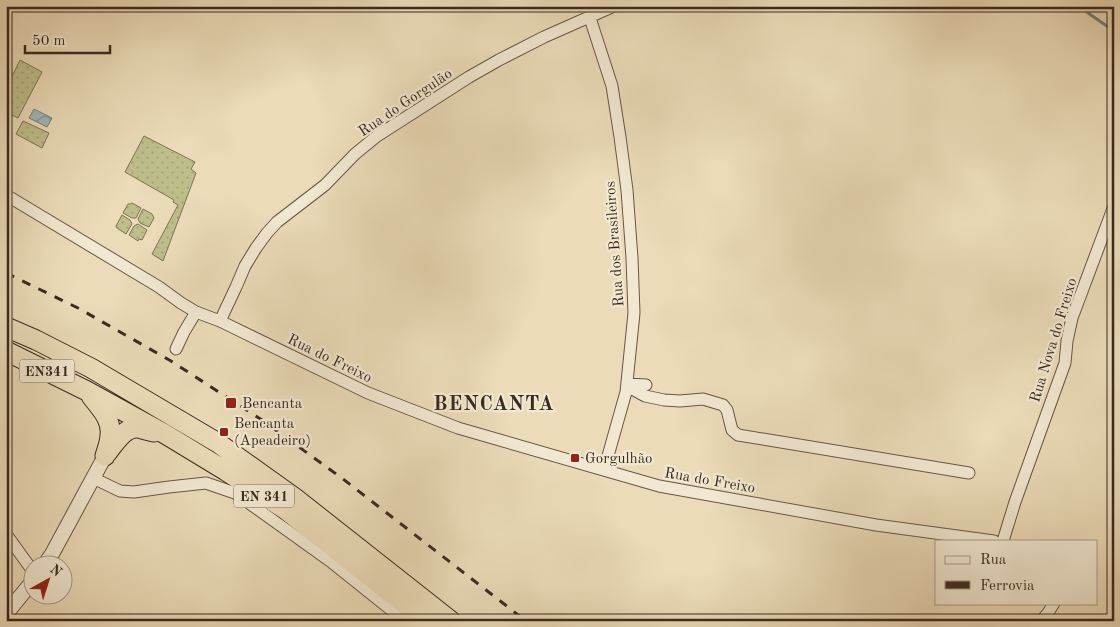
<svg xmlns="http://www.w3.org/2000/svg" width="1120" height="627" font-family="'Old Standard TT',serif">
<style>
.grass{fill:url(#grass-dots);stroke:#7c7455}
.water{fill:url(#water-waves);stroke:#777f7e}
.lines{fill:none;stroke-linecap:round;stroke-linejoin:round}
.stream{stroke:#777f7e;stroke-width:3}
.minor-casing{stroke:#675646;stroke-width:13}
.tertiary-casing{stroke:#675646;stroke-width:16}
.trunk-casing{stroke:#3b2a20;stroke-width:21}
.minor{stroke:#f2e8d1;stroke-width:11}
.tertiary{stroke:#f2e8d1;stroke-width:14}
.trunk{stroke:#ebdbb8;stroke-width:19}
.rail{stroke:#3b2a20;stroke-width:3;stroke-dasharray:9 9;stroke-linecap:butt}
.poi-dot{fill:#8f2418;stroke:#f2e8d1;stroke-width:2}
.labels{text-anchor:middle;stroke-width:4.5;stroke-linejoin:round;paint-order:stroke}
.shield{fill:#f2e8d1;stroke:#726355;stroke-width:1}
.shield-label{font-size:14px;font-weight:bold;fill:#3b2a20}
.street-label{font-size:15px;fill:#3b2a20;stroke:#f2e8d1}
.poi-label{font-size:15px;fill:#3b2a20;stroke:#f2e8d1;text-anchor:start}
.district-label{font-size:20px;font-weight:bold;letter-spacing:1px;fill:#3b2a20;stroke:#f2e8d1}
</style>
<defs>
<pattern id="grass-dots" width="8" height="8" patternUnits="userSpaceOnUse" patternTransform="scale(1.25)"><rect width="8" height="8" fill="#bebe8a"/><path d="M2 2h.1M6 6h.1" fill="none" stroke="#a4a377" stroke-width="1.8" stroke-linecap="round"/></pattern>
<pattern id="water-waves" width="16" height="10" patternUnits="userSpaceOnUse" patternTransform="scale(1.25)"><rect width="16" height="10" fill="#9fb8bc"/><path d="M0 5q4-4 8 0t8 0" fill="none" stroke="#839698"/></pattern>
</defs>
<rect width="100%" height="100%" fill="#ebdbb8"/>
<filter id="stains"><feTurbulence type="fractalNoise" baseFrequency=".004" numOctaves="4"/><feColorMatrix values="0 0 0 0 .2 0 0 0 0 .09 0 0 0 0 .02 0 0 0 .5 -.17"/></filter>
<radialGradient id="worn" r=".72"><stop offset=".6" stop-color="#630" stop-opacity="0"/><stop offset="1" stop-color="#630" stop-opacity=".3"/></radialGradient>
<path class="grass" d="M20,60L42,72L18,118L6,112V89Z
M23,121L49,133L42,148L16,134Z
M144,136L195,162L191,169L196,173L163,261L152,254L178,205L173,202L174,200L125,172Z
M132,203L141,208L136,218H132L123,213L128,204H130Z
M143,209L152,214L154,218L149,227L140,223L138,219Z
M122,215L130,220L132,224L126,234L117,228L116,226Z
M138,224L147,230L142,240L139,239L138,241L129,235L134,226Z"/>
<path class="water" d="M34,109L52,118L47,127L29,118Z"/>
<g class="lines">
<path class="stream" d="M1078,6L1114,31"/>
<g class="minor-casing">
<path id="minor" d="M590,18L612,86L620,137L627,190L632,258L634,313L626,392L604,470
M6,195L159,287L181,303L196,312L220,321L368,393L458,428L659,486L876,525L994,541
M220,321L236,287L245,266L256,248L267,233L277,222L325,185L355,154L377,136L469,77L499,60L544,37L614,6
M176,349L184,332L196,312
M646,385L627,384L632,389L645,396L664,400L680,401L703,399L723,405L727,410L732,430L738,435L969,473
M93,478L120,491L134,492L169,487L206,483L235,493L330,561L405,621
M6,534L32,570
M1003,541L1015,502L1065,363L1067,341L1072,318L1114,206
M1041,621L1048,613L1054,603"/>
</g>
<g class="tertiary-casing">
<path id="tertiary" d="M45,564L52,554L105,456
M6,614L32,582"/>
</g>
<g class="trunk-casing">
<path id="trunk" d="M6,327L36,340L91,368L218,443L295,498L451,621
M6,351L87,391L165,434L226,471L286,510L426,621
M91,396C100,408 112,419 110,435C110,442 107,449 105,456
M107,453C115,443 124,427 138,428C143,429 149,431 154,432"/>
</g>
<use href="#minor" class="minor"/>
<use href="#tertiary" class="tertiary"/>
<use href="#trunk" class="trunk"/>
<path class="rail" d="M6,273L78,308L171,361L262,420L343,479L526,621"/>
</g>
<g class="poi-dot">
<rect x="225" y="397" width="12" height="12" rx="2.5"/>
<rect x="219" y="427" width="10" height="10" rx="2.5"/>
<rect x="570" y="453" width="10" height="10" rx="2.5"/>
</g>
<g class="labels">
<g class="shield">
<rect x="19.5" y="359.5" width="55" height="23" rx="4"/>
<rect x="234" y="484.5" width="60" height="23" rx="4"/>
</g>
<g class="shield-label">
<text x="47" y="376">EN341</text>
<text x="264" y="501">EN 341</text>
</g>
<g class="street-label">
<text transform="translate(405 102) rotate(-34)" y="5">Rua do Gorgulão</text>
<text transform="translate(614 244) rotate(-94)" y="5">Rua dos Brasileiros</text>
<text transform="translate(1053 340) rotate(-73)" y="5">Rua Nova do Freixo</text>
<text transform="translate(330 358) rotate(26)" y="5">Rua do Freixo</text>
<text transform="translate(710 480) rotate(10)" y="5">Rua do Freixo</text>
</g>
<g class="poi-label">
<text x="242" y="408">Bencanta</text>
<text x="234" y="428">Bencanta<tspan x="234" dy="17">(Apeadeiro)</tspan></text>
<text x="585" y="463">Gorgulhão</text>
</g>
<g class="district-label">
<text x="494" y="410">BENCANTA</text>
</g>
</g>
<rect width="1120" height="627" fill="none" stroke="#ebdbb8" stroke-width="25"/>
<rect x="8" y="8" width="1105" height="612" fill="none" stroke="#3b2a20" stroke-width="2.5"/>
<rect x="12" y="12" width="1095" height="602" fill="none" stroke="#3b2a20"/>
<rect x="935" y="540" width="162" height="65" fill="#f2e8d1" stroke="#a99c8a"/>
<rect x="945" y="556" width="25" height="8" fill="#f2e8d1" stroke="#a99c8a"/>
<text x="980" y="564" font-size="15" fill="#3b2a20">Rua</text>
<rect x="945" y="581" width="25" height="8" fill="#3b2a20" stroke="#a99c8a"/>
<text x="980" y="590" font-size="15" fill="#3b2a20">Ferrovia</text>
<g transform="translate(48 580) rotate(39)"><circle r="24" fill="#f2e8d1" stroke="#a99c8a"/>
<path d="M0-4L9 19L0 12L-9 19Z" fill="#8f2418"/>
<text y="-8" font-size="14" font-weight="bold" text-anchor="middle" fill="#3b2a20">N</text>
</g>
<path d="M25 45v8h85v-8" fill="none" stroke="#3b2a20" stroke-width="2.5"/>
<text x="32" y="45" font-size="15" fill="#3b2a20" stroke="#f2e8d1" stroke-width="4" paint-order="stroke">50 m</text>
<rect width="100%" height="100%" filter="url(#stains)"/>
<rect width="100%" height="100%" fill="url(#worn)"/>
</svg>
